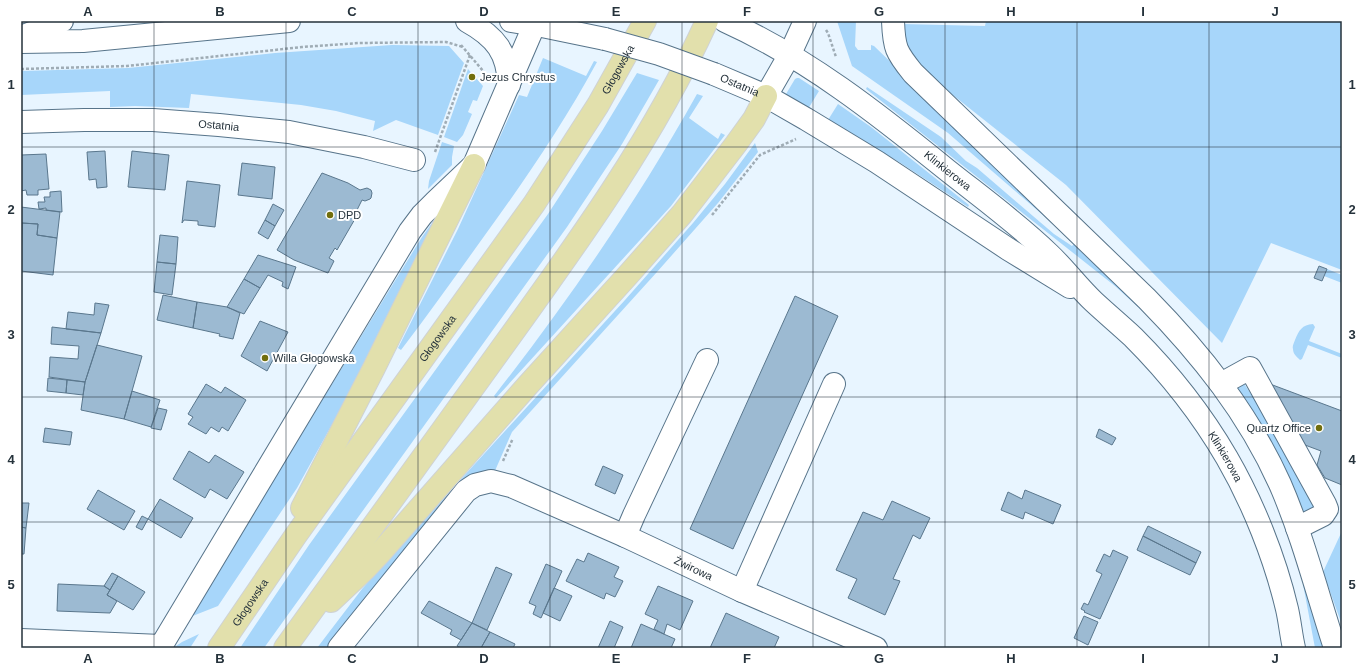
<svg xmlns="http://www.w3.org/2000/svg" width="1363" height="669" font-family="Helvetica,sans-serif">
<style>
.green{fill:#a7d6fa}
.building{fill:#9cbad2;stroke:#5a778d}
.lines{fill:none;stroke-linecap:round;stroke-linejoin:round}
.minor-casing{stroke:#57748a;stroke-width:24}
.major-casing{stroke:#cfd2d4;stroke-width:24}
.path{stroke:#9facb5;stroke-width:2.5;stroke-dasharray:3 2;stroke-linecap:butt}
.minor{stroke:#fff;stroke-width:22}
.major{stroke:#e2e0ac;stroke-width:22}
.minor-bridge-casing{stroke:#57748a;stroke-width:24;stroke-linecap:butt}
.minor-bridge{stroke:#fff;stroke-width:22}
.grid{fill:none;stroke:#25323b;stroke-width:1;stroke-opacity:0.55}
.poi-dot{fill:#716e0d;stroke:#fff;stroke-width:1.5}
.labels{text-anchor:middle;stroke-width:4;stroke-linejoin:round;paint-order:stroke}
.street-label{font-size:11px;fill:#25323b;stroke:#fff}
.poi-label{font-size:11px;fill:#25323b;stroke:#fff;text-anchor:start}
.neatline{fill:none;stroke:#25323b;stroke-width:1.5}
.grid-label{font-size:13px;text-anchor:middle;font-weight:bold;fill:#25323b}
</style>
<rect width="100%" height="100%" fill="#e8f5ff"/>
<path class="green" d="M837,21H856L855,46L858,50H871V45L874,46L1060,226L1058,228L948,133L852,66Z
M986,21H1342V270L1271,243L1222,343L1066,185L920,69L905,55L902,24L985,26Z
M392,45L449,46L464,63L438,135L396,120L373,131L375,121L336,111L301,105L191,94L189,108L135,106L110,107V91L21,95V71L128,68L275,53Z
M543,58L586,76L594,61L597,62C564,123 525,180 485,235C457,274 430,312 401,350L398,348L458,229L519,95L527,97Z
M468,69L483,86L477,101L473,100L468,112L472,114L463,135L457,142L444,137Z
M637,73L659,80L622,144L567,227L264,648H240L309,545L548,214L602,131Z
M797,78H799L819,91L808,109L787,97L786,94L795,79Z
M867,87L941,137L966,161L977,168L1054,234L1072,246L1076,242L1151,315L1149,317L1115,286L866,89Z
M697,94L703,96L689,118L718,139L721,133L725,135L671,206L496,398L494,396C569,300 638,200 697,94Z
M838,104L871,127L969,205L968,207L899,162L828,120Z
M442,142L454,146L452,157V165L428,189L429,181Z
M755,143L758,152L718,203L657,272L512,432L494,473L331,648H317L362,589L397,549L625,300L693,223L725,184Z
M439,213L366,363L297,488L218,606L190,617L393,284L422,237Z
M1327,269L1342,275V283L1324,276Z
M1313,324L1315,327L1309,341L1342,354V358L1308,345L1302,359L1300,360C1297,357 1293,354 1293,349C1292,346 1294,343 1295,340C1299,330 1302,325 1313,324Z
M1243,382L1277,434L1306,485L1315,511L1305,518L1236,391L1237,386Z
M1342,531V625L1323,572Z
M1305,583L1325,648H1315L1303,584Z
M199,634L190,648H173L182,642Z"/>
<path class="building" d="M105,151L107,187L97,188L96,179L89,180L87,152Z
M132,151L169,155L165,190L128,187Z
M46,154L49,189L38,190V195H27L26,190L21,191V155Z
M242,163L275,167L272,199L238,195Z
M322,173L348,183L360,190L367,188L371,190L372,193L371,198L370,199L365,201L362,200L357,210L359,212L337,250L335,248L329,258L334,261L328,273L294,260L277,250Z
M187,181L220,185L215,227L198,225V221L184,220L182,223Z
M61,191L62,212L46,210V208L39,209L38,202H45L44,197H50V192Z
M273,204L284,210L275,226L265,220Z
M21,207L60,212L57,238L37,235L38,224L21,223Z
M265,220L275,226L268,239L258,233Z
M22,223L38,224L37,235L57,238L53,275L21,271Z
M160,235L178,237L176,264L157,262Z
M258,255L296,267L288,289L282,286L283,282L268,275L260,288L244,279Z
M157,262L176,264L172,295L154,292Z
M1319,266L1327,269L1322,281L1314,278Z
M244,279L260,288L244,314L227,307Z
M163,295L197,302L193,328L157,320Z
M795,296L838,316L733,549L690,529Z
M197,302L227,307L240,313L233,339L219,336L220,334L193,328Z
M95,303L109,305L101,333L66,329L68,312L94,315Z
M260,321L288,332L267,371L241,356Z
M52,327L101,333L85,382L49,377L50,357L78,359L79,346L51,344Z
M97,345L142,356L124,419L81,410L85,382Z
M48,378L67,380L66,393L47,391Z
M67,380L85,382L83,395L66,393Z
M206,384L221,393L225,387L246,400L228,431L222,427L219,432L211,427L206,434L188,424L193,417L188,414Z
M1270,384L1342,411V485L1325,478L1317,465L1321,451L1305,445Z
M132,391L160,400L151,427L124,419Z
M158,408L167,410L161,430L151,428Z
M45,428L72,432L70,445L43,442Z
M1099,429L1116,438L1112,445L1096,437Z
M189,451L209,463L215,455L244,472L227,499L210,489L205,498L173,479Z
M603,466L623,475L615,494L595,485Z
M98,490L135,511L124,530L87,509Z
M1025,490L1061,505L1053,524L1025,512L1023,519L1001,510L1008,492L1022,499Z
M160,499L193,518L181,538L148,519Z
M892,501L930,518L920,539L913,535L893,579L900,581L885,615L848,598L857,579L836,570L863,512L883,520Z
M21,503H29L26,528L21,527Z
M142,516L148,519L142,530L136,527Z
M1148,526L1201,552L1196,563L1143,536Z
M21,527L26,528L24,554H21Z
M1143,536L1196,563L1190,575L1137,550Z
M1113,550L1128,557L1100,619L1084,612L1085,611L1081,609L1084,603L1088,605L1102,574L1096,571L1104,554L1110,557Z
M588,553L619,567L614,577L623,581L615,597L606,593L604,599L566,581L577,559L584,562Z
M546,564L562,571L541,618L533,614L536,606L529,603Z
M496,567L512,574L487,630L472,623Z
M112,573L118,576L110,590L104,586Z
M118,576L145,592L133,610L107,595Z
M58,584L104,586L110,590L107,595L117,601L110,613L57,611Z
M658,586L693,601L680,630L667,624L664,634L654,629L658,620L645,614Z
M554,588L572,596L560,621L543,613Z
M429,601L472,623L461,640L450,634L452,630L421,613Z
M726,613L779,637L774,648H710Z
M1084,616L1098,622L1088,645L1074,638Z
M610,621L623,627L614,648H598Z
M472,623L490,632L481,648H461L457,646Z
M641,624L675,639L671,648H631Z
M490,632L515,644L513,648H481Z"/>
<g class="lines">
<g class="minor-casing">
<g id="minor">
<path d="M467,21C496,37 508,53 509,85"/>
<path d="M511,21L542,26L605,39"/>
<path id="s1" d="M725,21C807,58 878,114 947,170C981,197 1017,223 1049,254C1065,269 1078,287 1094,302C1107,314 1120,325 1133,337C1169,373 1202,415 1227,458C1253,503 1275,558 1287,609C1290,622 1291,635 1294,648"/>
<path d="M893,21C894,48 896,52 913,73L1147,299C1201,354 1248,413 1280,484C1303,537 1317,593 1335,648"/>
<path d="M21,37L62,21"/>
<path d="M21,42L83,41L289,21"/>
<path id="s2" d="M714,74L766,96L806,119L877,162L1008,249L1070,287"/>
<path d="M766,96L789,56L805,21"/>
<path id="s3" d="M21,122L84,120H153L219,125L289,132L364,147L414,160"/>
<path d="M1221,384L1250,368L1325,504L1327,509L1323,515L1297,528"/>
<path d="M625,536L634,515L707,360"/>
<path d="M742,591L834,384"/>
<path d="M21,640L161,646"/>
<path d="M160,648L410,231L422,215L435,202L474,165L536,21"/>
<path id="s4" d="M339,648L466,491L475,485L491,481L511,486L625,536L742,591L876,648"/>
</g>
</g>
<g class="major-casing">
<g id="major">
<path d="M302,508L374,368L474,165"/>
<path d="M331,601L365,569L380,553L528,385L628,275L682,214L736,144L754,119L766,96"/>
<path id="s5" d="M219,648L296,535L534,204L598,105L645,21"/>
<path d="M285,648C353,555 420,460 488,367C568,256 650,146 707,21"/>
</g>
</g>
<path class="path" d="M826,30L828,33L836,57
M461,45L484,72
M21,69L127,66L302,47L359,43L446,42L463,47
M435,152L470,55
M712,215L760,155L796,139
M503,461L513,438"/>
<use href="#minor" class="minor"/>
<use href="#major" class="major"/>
<g class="minor-bridge-casing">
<path id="minor-bridge" d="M605,39L659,54L714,74"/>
</g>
<use href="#minor-bridge" class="minor-bridge"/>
</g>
<path class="grid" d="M154,21V648M286,21V648M418,21V648M550,21V648M682,21V648M813,21V648M945,21V648M1077,21V648M1209,21V648M21,147H1342M21,272H1342M21,397H1342M21,522H1342"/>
<g class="poi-dot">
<circle cx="472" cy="77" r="4"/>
<circle cx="330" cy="215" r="4"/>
<circle cx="265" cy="358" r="4"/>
<circle cx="1319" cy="428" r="4"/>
</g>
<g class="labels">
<g class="street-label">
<text dy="4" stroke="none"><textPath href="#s5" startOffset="703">Głogowska</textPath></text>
<text dy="4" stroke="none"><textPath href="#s2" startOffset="28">Ostatnia</textPath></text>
<text dy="4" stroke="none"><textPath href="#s3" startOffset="198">Ostatnia</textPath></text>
<text dy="4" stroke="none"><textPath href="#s1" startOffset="269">Klinkierowa</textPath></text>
<text dy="4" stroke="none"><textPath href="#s5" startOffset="379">Głogowska</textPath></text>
<text dy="4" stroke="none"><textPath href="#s1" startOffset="670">Klinkierowa</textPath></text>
<text dy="4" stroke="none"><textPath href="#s4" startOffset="450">Żwirowa</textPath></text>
<text dy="4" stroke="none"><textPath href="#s5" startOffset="55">Głogowska</textPath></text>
</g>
<g class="poi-label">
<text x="480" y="81">Jezus Chrystus</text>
<text x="338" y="219">DPD</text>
<text x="273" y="362">Willa Głogowska</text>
<text x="1311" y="432" text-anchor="end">Quartz Office</text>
</g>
</g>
<rect width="1363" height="669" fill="none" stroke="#ffffff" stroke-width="44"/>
<rect x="22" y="22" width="1319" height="625" class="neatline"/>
<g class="grid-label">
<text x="88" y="16">A</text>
<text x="220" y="16">B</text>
<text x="352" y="16">C</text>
<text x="484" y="16">D</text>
<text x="616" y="16">E</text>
<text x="747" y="16">F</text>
<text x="879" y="16">G</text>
<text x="1011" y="16">H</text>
<text x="1143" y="16">I</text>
<text x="1275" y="16">J</text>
<text x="11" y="89">1</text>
<text x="1352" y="89">1</text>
<text x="11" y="214">2</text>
<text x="1352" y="214">2</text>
<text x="11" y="339">3</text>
<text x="1352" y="339">3</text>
<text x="11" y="464">4</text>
<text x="1352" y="464">4</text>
<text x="11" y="589">5</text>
<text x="1352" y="589">5</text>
<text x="88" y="663">A</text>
<text x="220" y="663">B</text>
<text x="352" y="663">C</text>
<text x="484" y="663">D</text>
<text x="616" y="663">E</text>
<text x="747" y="663">F</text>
<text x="879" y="663">G</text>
<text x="1011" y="663">H</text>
<text x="1143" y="663">I</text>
<text x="1275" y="663">J</text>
</g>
</svg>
